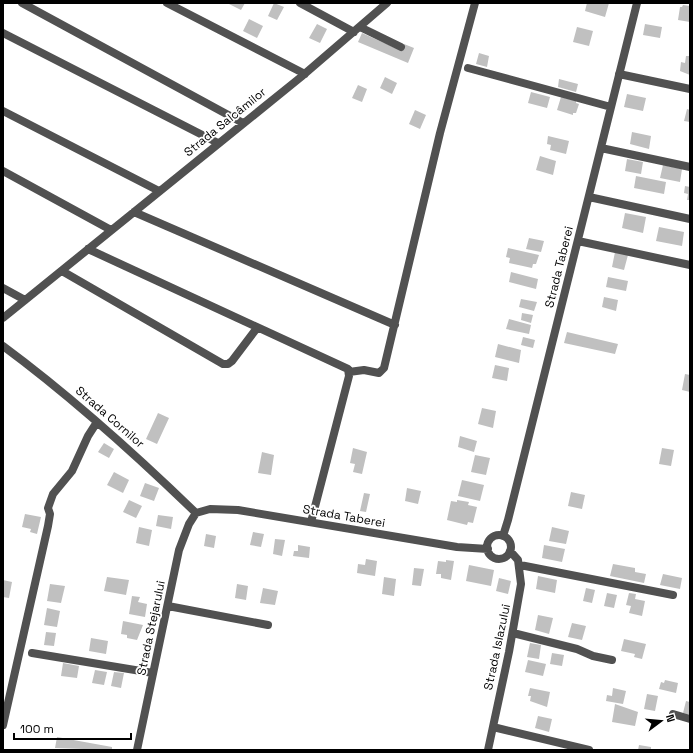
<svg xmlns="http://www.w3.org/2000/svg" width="693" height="753" font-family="'Space Grotesk',sans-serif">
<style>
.building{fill:#c0c0c0}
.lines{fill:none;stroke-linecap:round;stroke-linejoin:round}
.minor{stroke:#515151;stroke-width:8}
.labels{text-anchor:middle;stroke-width:3.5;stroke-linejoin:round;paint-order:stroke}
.street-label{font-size:12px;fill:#000;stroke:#fff}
</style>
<rect width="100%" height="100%" fill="#fff"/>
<path class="building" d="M227,3H245L241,10Z
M274,3L284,7L277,20L268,16Z
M587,3H609L605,17L585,11Z
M683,5L690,6V22L678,20L680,7H682Z
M249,19L263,26L257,38L243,31Z
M317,24L327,29L320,43L309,38Z
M645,24L662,27L660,38L643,35Z
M577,27L593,31L589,46L573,42Z
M362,33L402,51L404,44L414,48L408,63L358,42Z
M479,53L489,56L487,67L476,64Z
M686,56H690V75L680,71L681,62L685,63Z
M385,77L397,83L392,94L380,88Z
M559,79L578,84L576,92L558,87Z
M358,85L367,89L362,102L352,98Z
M531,92L550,97L547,108L528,103Z
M627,94L646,98L643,111L624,107Z
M561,97L576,101V103L579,104L576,113H573V115L557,110Z
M687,109L690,110V122L684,121Z
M415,110L426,115L420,129L409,124Z
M632,132L651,136L649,149L630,144Z
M548,136L569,141L566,154L550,150L551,145L547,144Z
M540,156L556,161L553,175L536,170Z
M627,159L643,162L641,174L625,171Z
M663,165L682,169L680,182L660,178Z
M636,176L666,182L664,194L634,188Z
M685,186L690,187V200H687L688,194L684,193Z
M625,213L646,217L643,233L622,228Z
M659,227L684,232L682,246L656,241Z
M529,238L544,241L541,252L526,249Z
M508,248L539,255L536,264H533L532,268L509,263L510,258L506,257Z
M615,252L628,255L624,270L612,267Z
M511,272L538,279L536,289L509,282Z
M608,277L628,281L626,291L606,287Z
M604,297L618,300L616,311L602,307Z
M521,299L537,302L534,311L519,307Z
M522,313L533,315L531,323L521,320Z
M509,319L531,325L529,334L506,329Z
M567,332L618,344L615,354L564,343Z
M523,337L535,340L533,348L521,345Z
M498,344L521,350L519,363L495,357Z
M495,365L509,368L507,381L492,378Z
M685,374L690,375V392L682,390Z
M482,408L496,411L493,428L478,424Z
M158,413L169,418L157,444L146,439Z
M460,436L477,441L474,452L458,447Z
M104,443L114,449L109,458L98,452Z
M353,448L367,452L362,474L353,472L355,464L350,463Z
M662,448L674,450L671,466L659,464Z
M262,452L274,455L271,475L258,473Z
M475,455L490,458L486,475L471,472Z
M114,472L129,480L123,493L107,485Z
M462,480L484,485L480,501L458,496Z
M145,483L159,488L154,501L140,496Z
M407,488L421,491L418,504L405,501Z
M571,492L585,495L582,509L568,506Z
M364,493L370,494L366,512L360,511Z
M129,500L142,506L136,518L123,512Z
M457,500L469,502L468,505L477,507L473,523L468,522L467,525L447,520L451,501L457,502Z
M25,514L41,517L37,534L30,532L31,529L22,527Z
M158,515L173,517L171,529L156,526Z
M139,527L152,530L149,546L136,543Z
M552,527L569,531L566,544L549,541Z
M253,532L264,534L261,547L250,545Z
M206,534L216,536L214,548L204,546Z
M275,539L285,540L282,556L273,554Z
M298,545L310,547L309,558L293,556L294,551H298Z
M544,545L565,549L562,562L542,558Z
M366,559L377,561L375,576L357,573L358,564L365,565Z
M446,560L454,561L451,580L441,578V574H436L438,561L446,562Z
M613,564L635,568V572L646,574L644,583L610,576Z
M469,565L494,570L491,586L466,581Z
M414,568L424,569L421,586L412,585Z
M663,574L682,578L680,589L660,585Z
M538,576L557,580L555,593L536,589Z
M107,577L129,580L126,595L104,591Z
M384,577L396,579L394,596L382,594Z
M499,578L511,581L508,594L496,591Z
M3,580L12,582L9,598L3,597Z
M50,584L65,586L61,603L47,601Z
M237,584L248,586L246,600L235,598Z
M263,588L278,591L275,605L260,603Z
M586,588L595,590L592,603L583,601Z
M607,593L617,595L614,608L604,606Z
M629,593L636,594L635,599L645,601L642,616L629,613L631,606L626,605Z
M132,596L140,597L138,602L147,604L145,617L129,614Z
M47,608L60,611L57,627L44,625Z
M538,615L553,618L549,634L535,630Z
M123,621L143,625L137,640L127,638V635L121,634Z
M572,623L586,626L582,640L568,637Z
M46,632L56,633L54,646L44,645Z
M91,638L108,641L106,654L89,651Z
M624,639L646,644L642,659L634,657L635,654L621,651Z
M530,643L541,645L539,659L527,657Z
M552,653L564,655L562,666L550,664Z
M528,660L546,664L543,676L525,672Z
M63,663L79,666L77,678L61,676Z
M95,670L107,672L104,685L92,683Z
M114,672L124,673L121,688L111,686Z
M665,680L678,683L676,693L659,689L661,682L664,683Z
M530,688L550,692L547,707L530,701L531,696H528Z
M613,688L626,691L623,704L606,701L607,695L612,696Z
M647,694L658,696L655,711L644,709Z
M686,701L690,702V715L683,713Z
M615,704L638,712L635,726L612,722Z
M538,716L552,719L549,732L535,728Z
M57,737L112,747V750L55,748Z
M639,745L651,747V750H638Z"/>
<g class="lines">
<path class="minor" d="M22,3L243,123
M167,3L305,74
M300,3L354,32
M360,27L401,47
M3,33L218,143
M468,68L611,107
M619,74L690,89
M3,111L159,191
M601,148L690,167
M3,171L111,230
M589,197L690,219
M134,212L395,325
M578,241L690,265
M88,249L348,369L349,376L311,522
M62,271L223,364H228L232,361L257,328
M3,288L25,300
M3,318L301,77L387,3
M3,346C72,397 135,454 196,513
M349,372L364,370L379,373L384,368L440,133L475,3
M196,513L210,509L238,510L457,547L488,549
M487 547a12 12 0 1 1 24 0a12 12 0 1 1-24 0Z
M503,536L508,520L637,3
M520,565L673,595
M168,606L268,625
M513,633L577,649L593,656L612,660
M32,653L153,673
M673,714L690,719
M3,725L48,526L50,514L48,508L53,494L72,471L88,436L97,422
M493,727L589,750
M137,750L179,550L189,524L196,513
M488,750L509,652L521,584L518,560L510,551"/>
</g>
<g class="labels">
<g class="street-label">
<text transform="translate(225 122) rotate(-39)" y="4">Strada Salcâmilor</text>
<text transform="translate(559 267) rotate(-76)" y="4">Strada Taberei</text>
<text transform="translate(110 417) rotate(41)" y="4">Strada Cornilor</text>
<text transform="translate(344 516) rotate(10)" y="4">Strada Taberei</text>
<text transform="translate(151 628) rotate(-78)" y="4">Strada Stejarului</text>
<text transform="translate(497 647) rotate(-78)" y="4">Strada Islazului</text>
</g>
</g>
<rect width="693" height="753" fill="none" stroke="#000000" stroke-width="8"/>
<g transform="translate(661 721) rotate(74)" stroke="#ffffff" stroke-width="3" paint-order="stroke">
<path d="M0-3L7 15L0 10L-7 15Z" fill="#000000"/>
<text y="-6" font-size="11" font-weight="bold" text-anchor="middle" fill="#000000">N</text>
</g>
<path d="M14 733v6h117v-6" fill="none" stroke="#000000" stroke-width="2"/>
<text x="20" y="733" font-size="12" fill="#000000" stroke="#ffffff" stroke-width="3" paint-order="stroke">100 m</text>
</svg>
